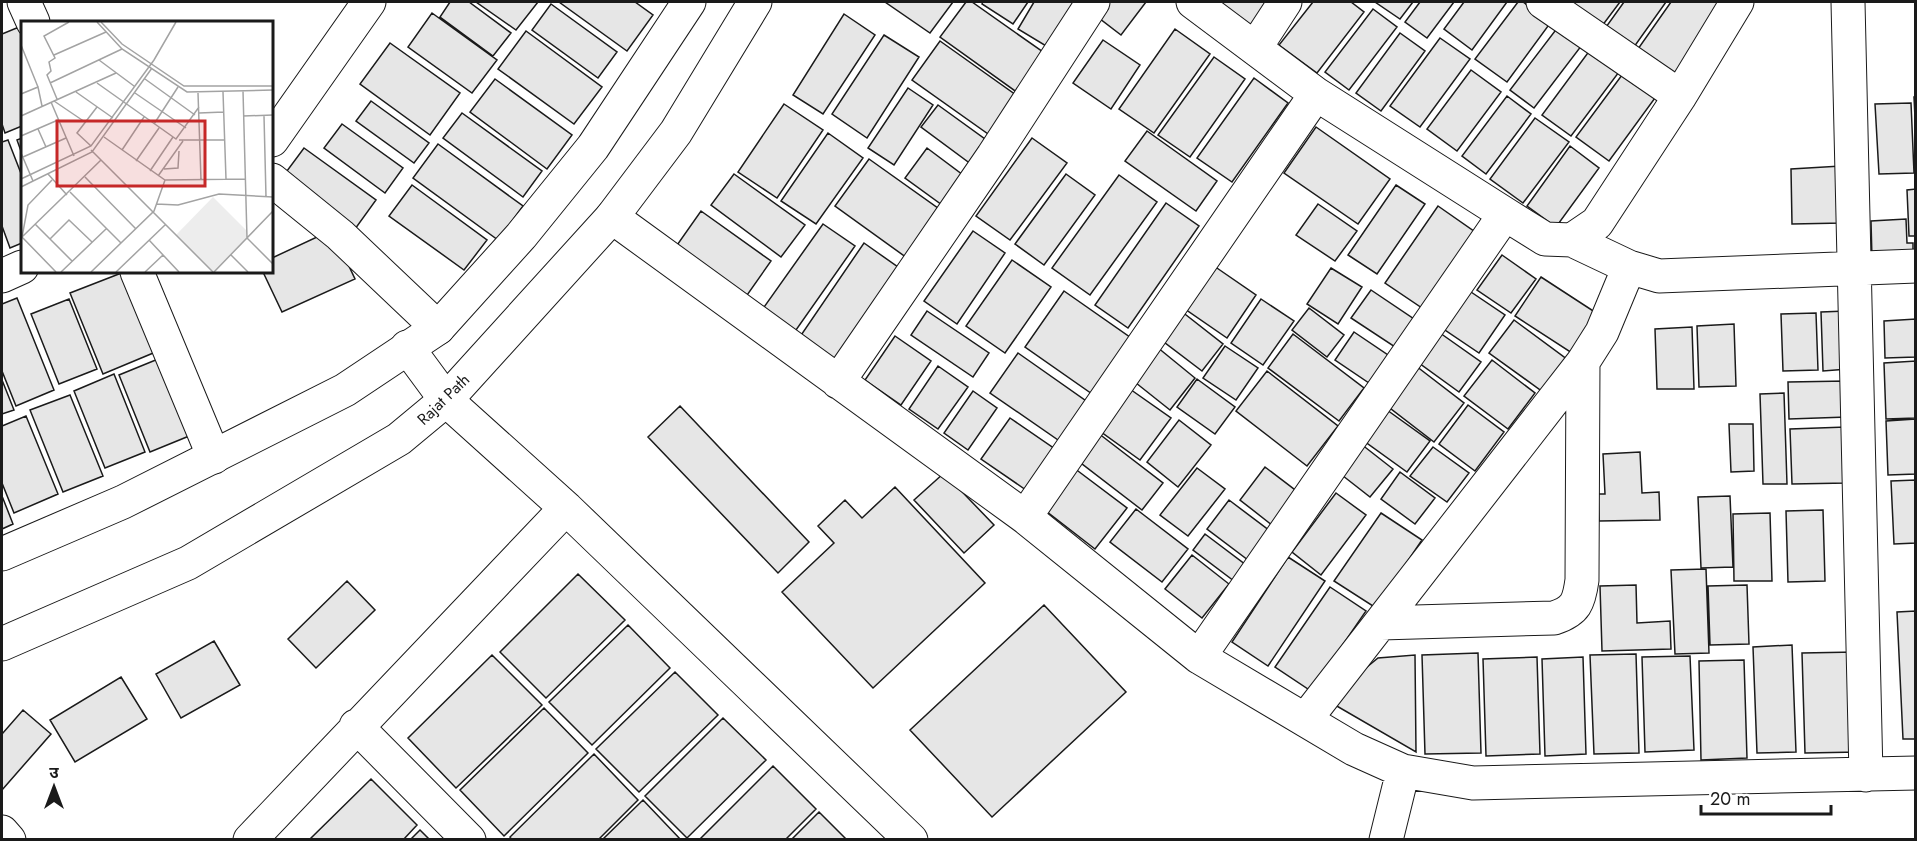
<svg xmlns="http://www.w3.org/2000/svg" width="1917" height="841" font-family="Jost,'Noto Sans Devanagari',sans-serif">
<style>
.building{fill:#e6e6e6;stroke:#1a1a1a;stroke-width:1.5}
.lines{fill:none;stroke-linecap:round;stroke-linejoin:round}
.street-casing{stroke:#1a1a1a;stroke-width:35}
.secondary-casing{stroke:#1a1a1a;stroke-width:35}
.street{stroke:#fff;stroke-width:33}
.secondary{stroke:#fff;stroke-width:33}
.labels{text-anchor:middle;stroke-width:4.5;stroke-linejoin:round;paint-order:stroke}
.street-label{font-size:16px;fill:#1a1a1a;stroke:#fff}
.inset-road{fill:none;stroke:#a3a3a3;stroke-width:1.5}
.view{fill:#c62828;fill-opacity:0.15;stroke:#c62828;stroke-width:3}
.inset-edge{fill:none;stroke:#1a1a1a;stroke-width:3}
</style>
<rect width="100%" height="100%" fill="#fff"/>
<path class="building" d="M450,2H469L511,33L493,56L440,17Z
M476,2H538L516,30Z
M559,2H635L653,15L627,51Z
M885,2H953L930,33Z
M966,2H972L1053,59L1025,98L940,37Z
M983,2H1028L1013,24L982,4Z
M1034,2H1087L1056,52L1018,29Z
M1105,2H1146L1121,35L1095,15Z
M1218,2H1269L1247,30Z
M1313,2H1351L1364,12L1317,73L1279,45Z
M1375,2H1413L1400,19Z
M1420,2H1454L1427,38L1405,22Z
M1464,2H1507L1472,50L1444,29Z
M1518,2H1523L1551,22L1507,82L1475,59Z
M1573,2H1620L1599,30L1568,8Z
M1624,2H1666L1629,54L1601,34Z
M1671,2H1722L1670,83L1633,56Z
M551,4L617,52L598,78L532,30Z
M1373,9L1397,27L1349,90L1325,72Z
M432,13L497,60L472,93L408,47Z
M844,14L875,35L823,114L793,95Z
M19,27L22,35V126L5,133L2,124V34Z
M1558,27L1582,45L1534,108L1510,90Z
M1175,29L1210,54L1154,133L1119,109Z
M526,31L602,87L574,124L498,69Z
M1400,33L1425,51L1381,111L1356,93Z
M884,35L919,57L867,138L832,114Z
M1440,38L1470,59L1420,127L1390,106Z
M1103,40L1140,65L1111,109L1073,83Z
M940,41L1026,102L998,141L912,80Z
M390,43L460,93L430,135L360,84Z
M1590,50L1619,72L1571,136L1542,115Z
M1214,57L1245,79L1190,157L1158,135Z
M1471,70L1501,92L1457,151L1427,129Z
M1622,75L1655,98L1609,161L1576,137Z
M1254,78L1288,103L1232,182L1197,158Z
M495,79L572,135L547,169L470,112Z
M908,88L933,105L894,165L868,148Z
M1507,96L1531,114L1486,174L1462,156Z
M1914,97H1916V139Z
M371,101L429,143L414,163L356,121Z
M1911,103L1914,173L1879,174L1875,104Z
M784,104L823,130L777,198L738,172Z
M938,105L996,147L979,170L921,127Z
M462,113L542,171L523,197L443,138Z
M1535,118L1569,142L1523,203L1490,179Z
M342,124L403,168L385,193L324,148Z
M1316,127L1390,179L1358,224L1284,173Z
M1147,131L1217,181L1196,211L1125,161Z
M828,133L863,158L816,224L781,201Z
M22,138V154L17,140Z
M1032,138L1067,163L1010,240L976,216Z
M8,140L22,176V243L10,248L2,226V142Z
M438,144L523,206L498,240L413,178Z
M1570,146L1599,168L1556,227L1527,206Z
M304,148L376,200L350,236L278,183Z
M927,148L971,181L949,210L905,178Z
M869,159L949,216L914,263L835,206Z
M1841,166L1843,223L1792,224L1791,169Z
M734,174L805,225L781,257L711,205Z
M1066,174L1095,195L1044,265L1015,244Z
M1119,175L1157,202L1090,295L1052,268Z
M412,185L487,240L464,270L389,216Z
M1396,185L1425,204L1377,274L1348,255Z
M1916,189V236H1909L1907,190Z
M1166,203L1199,226L1128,328L1095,305Z
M1318,204L1357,231L1335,261L1296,235Z
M1438,206L1478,234L1425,310L1385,283Z
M701,211L771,261L738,308L668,258Z
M1906,219L1907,243H1913V258L1872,259L1871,221Z
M823,224L855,246L789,340L757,317Z
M332,230L355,279L282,312L263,272H272V258Z
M973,231L1005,253L957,324L924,301Z
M864,243L905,272L836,372L795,344Z
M1502,255L1536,279L1511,313L1477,290Z
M1012,260L1051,287L1005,353L966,326Z
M1214,266L1256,295L1227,338L1185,309Z
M1331,268L1362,287L1338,324L1307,304Z
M124,272L158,351L103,374L70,293Z
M1541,277L1601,316L1575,355L1515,316Z
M1371,290L1414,319L1395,347L1351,318Z
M1468,290L1505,315L1479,353L1442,328Z
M1064,291L1134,340L1095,396L1025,347Z
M17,298L54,390L16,406L2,371V304Z
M69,299L97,369L59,384L31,314Z
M1261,299L1294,321L1263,365L1231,343Z
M1309,308L1344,335L1327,357L1292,330Z
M927,311L989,353L973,377L911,335Z
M1181,311L1223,344L1202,371L1160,339Z
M1846,311L1848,369L1823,371L1821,312Z
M1816,313L1818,370L1783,371L1781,314Z
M1916,319V357L1885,358L1884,321Z
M1514,320L1568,360L1543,392L1489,353Z
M1734,324L1736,386L1699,387L1697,326Z
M1692,327L1694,389H1657L1655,329Z
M1354,332L1388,355L1369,383L1335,360Z
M1440,333L1481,362L1459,392L1419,363Z
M1293,334L1364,388L1339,421L1268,368Z
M895,336L931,361L901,405L865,380Z
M1225,346L1258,368L1236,400L1203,378Z
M1157,347L1195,378L1170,410L1131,379Z
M1018,353L1089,403L1061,442L990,393Z
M163,357L194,434L150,452L119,375Z
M1492,360L1535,393L1508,429L1464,396Z
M1916,361V418L1886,419L1884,363Z
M938,366L968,387L938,429L909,409Z
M1416,366L1464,403L1434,442L1386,405Z
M1267,371L1338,426L1307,466L1236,411Z
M114,374L145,452L105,468L74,391Z
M1197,379L1235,407L1215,434L1177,407Z
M2,380L14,410L2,414Z
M1847,381V417L1789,419L1788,382Z
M1127,387L1171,418L1140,460L1097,429Z
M973,391L997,408L968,450L944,433Z
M1784,393L1787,484H1763L1760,394Z
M70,395L103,476L63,492L30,410Z
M1468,405L1504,432L1475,471L1439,444Z
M680,406L809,542L778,573L648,437Z
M1387,410L1430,441L1407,472L1364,441Z
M26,416L58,494L14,513L2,483V426Z
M1010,418L1055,449L1026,490L981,459Z
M1916,419V474L1888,475L1886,421Z
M1179,420L1211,445L1178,487L1147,462Z
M1729,424H1753L1754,471L1731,472Z
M1846,427L1847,483L1792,484L1790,429Z
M1098,433L1163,483L1142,510L1077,460Z
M1361,444L1393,469L1370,497L1338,472Z
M1433,447L1469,473L1447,502L1410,476Z
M1640,452L1642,493L1659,492L1660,520L1599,521L1598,494H1605L1603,454Z
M1265,467L1303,496L1277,529L1240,500Z
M1074,468L1127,508L1095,549L1042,508Z
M1197,468L1225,489L1188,536L1160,515Z
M1400,472L1435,498L1415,524L1381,499Z
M944,473L994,525L964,553L914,500Z
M1916,480V543L1894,544L1891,481Z
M895,487L985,583L873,688L782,592L834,543L818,526L845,500L862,518Z
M1336,493L1366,515L1321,575L1292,552Z
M2,496L13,524L2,529Z
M1730,496L1733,567L1701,568L1698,497Z
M1229,500L1270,531L1248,560L1207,529Z
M1136,509L1188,549L1162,582L1110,542Z
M1823,510L1825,581L1788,582L1786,511Z
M1381,513L1422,540L1376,608L1334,581Z
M1770,513L1772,581H1734L1733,514Z
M1205,534L1246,565L1234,581L1193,550Z
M1192,555L1229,584L1202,618L1165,589Z
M1288,557L1325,581L1268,666L1232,642Z
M1706,569L1709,653L1675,654L1671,570Z
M578,574L625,620L546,698L500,652Z
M347,581L375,610L316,668L288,639Z
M1636,585L1637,623L1670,621L1671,649L1602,651L1600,586Z
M1747,585L1749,644L1710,645L1708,586Z
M1330,587L1366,611L1311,691L1275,667Z
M1044,605L1126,692L992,817L910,730Z
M1916,611V739H1903L1897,612Z
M628,625L670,668L592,745L549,702Z
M214,641L240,685L181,718L156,674Z
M1792,645L1796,752L1757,753L1753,647Z
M1856,652L1859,752L1805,753L1802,653Z
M1478,653L1481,753L1425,754L1422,655Z
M1636,654L1639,753L1594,754L1590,655Z
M492,655L542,705L456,788L408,738Z
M1415,655L1416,752L1335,705L1334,694L1378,658Z
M1690,656L1694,750L1645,752L1642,657Z
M1537,657L1540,754L1486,756L1483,659Z
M1583,657L1586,754L1545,756L1542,659Z
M1744,660L1747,758L1701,760L1699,661Z
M675,672L718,715L639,792L596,749Z
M121,677L147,719L75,762L50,720Z
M544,708L588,753L504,836L460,790Z
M23,710L51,734L2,790V734Z
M723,718L766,760L687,838L645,796Z
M594,754L638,800L598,840H512L510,837Z
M773,766L816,809L785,840H699Z
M371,779L417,825L403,840H309Z
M643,800L681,840H602Z
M819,812L847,840H791Z
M420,830L430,840H410Z"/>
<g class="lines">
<g class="street-casing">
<path id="street" d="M24,2L33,22
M1193,2L1316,94L1505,214L1545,239L1572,240L1597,223L1680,96L1737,2
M1543,2L1680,96
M1848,2L1866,775
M1255,48L1285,2
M272,140L369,2
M272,180L340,235L438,328
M612,217L1025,517L1199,657L1354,749L1403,771L1473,783L1916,773
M1572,240L1629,267L1659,276L1916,266
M137,272L214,457
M2,276L22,267
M407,347L446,400L566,508L911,840
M838,382L993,156L1093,2
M1025,517L1316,94
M1381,623L1554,618C1576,611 1579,602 1582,580L1583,362
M1199,657L1505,214
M1305,720L1583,362L1602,332L1629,267
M356,726L469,840
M2,832L9,840
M250,840L566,508
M1386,840L1403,771"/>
</g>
<g class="secondary-casing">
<path id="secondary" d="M2,554L123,502L345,390L438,328L521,236L593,147L689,2
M2,644L188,563L399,439L446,400L612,217L676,132L755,2"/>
</g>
<use href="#street" class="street"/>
<use href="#secondary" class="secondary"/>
</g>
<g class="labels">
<g class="street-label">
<text transform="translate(443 399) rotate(-44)" y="6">Rajat Path</text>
</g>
</g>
<g transform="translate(21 21)">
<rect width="252" height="252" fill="#fff"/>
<path d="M192,176L226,210V217L193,251L155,214Z" fill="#ededed"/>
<path class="inset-road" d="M76,1L101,28L166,71L252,69M80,1L101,23L163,65H252M0,24L17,66L0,73M33,34L85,11M78,39L113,65M124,58L174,94M29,62L101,28M76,62L155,118L178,86M17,66L21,85M222,70L226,217L252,243M55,71L92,97M202,71L205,158M114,72L165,107M177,72L180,159M36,78L26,54L30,50L28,41L34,37L23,15L48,1M33,80L64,101M30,81L53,135M178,92L203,91M0,95L95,52M222,95L252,94M243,95L245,176M133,103L157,66M17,108L25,126M0,115L37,99M83,116L144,159L225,158M158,119H203M70,125L56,112L76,86M70,129L192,251M101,129L123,96M0,132L12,160M2,136L45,117M115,140L138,107M143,148L157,147L158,130M129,150L152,116M27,153L46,174M137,155L162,120M64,156L115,208M0,158L70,125L133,39L155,1M31,159L7,184L1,216L35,251M0,166L71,131L131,47M49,171L100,222M135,183L157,184L198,173L252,176M14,203L51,240M1,216L80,139M29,218L48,199L71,221M128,219L158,251M210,234L227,251M40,251L85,208M70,251L133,190L144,159M95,251L144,204M124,251L142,234M193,251L252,190"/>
<path class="view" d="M36,100H184V165H36Z"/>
<rect width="252" height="252" class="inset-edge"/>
</g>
<rect width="1917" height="841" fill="none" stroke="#1a1a1a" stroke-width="6"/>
<g transform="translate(54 787)" stroke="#ffffff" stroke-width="4.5" paint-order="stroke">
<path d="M0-4.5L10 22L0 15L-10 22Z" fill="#1a1a1a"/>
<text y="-9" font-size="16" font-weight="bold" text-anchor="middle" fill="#1a1a1a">उ</text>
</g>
<path d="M1701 805v9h130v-9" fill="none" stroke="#1a1a1a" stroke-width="3"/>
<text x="1710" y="805" font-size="18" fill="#1a1a1a" stroke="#ffffff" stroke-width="4.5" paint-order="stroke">20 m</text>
</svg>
